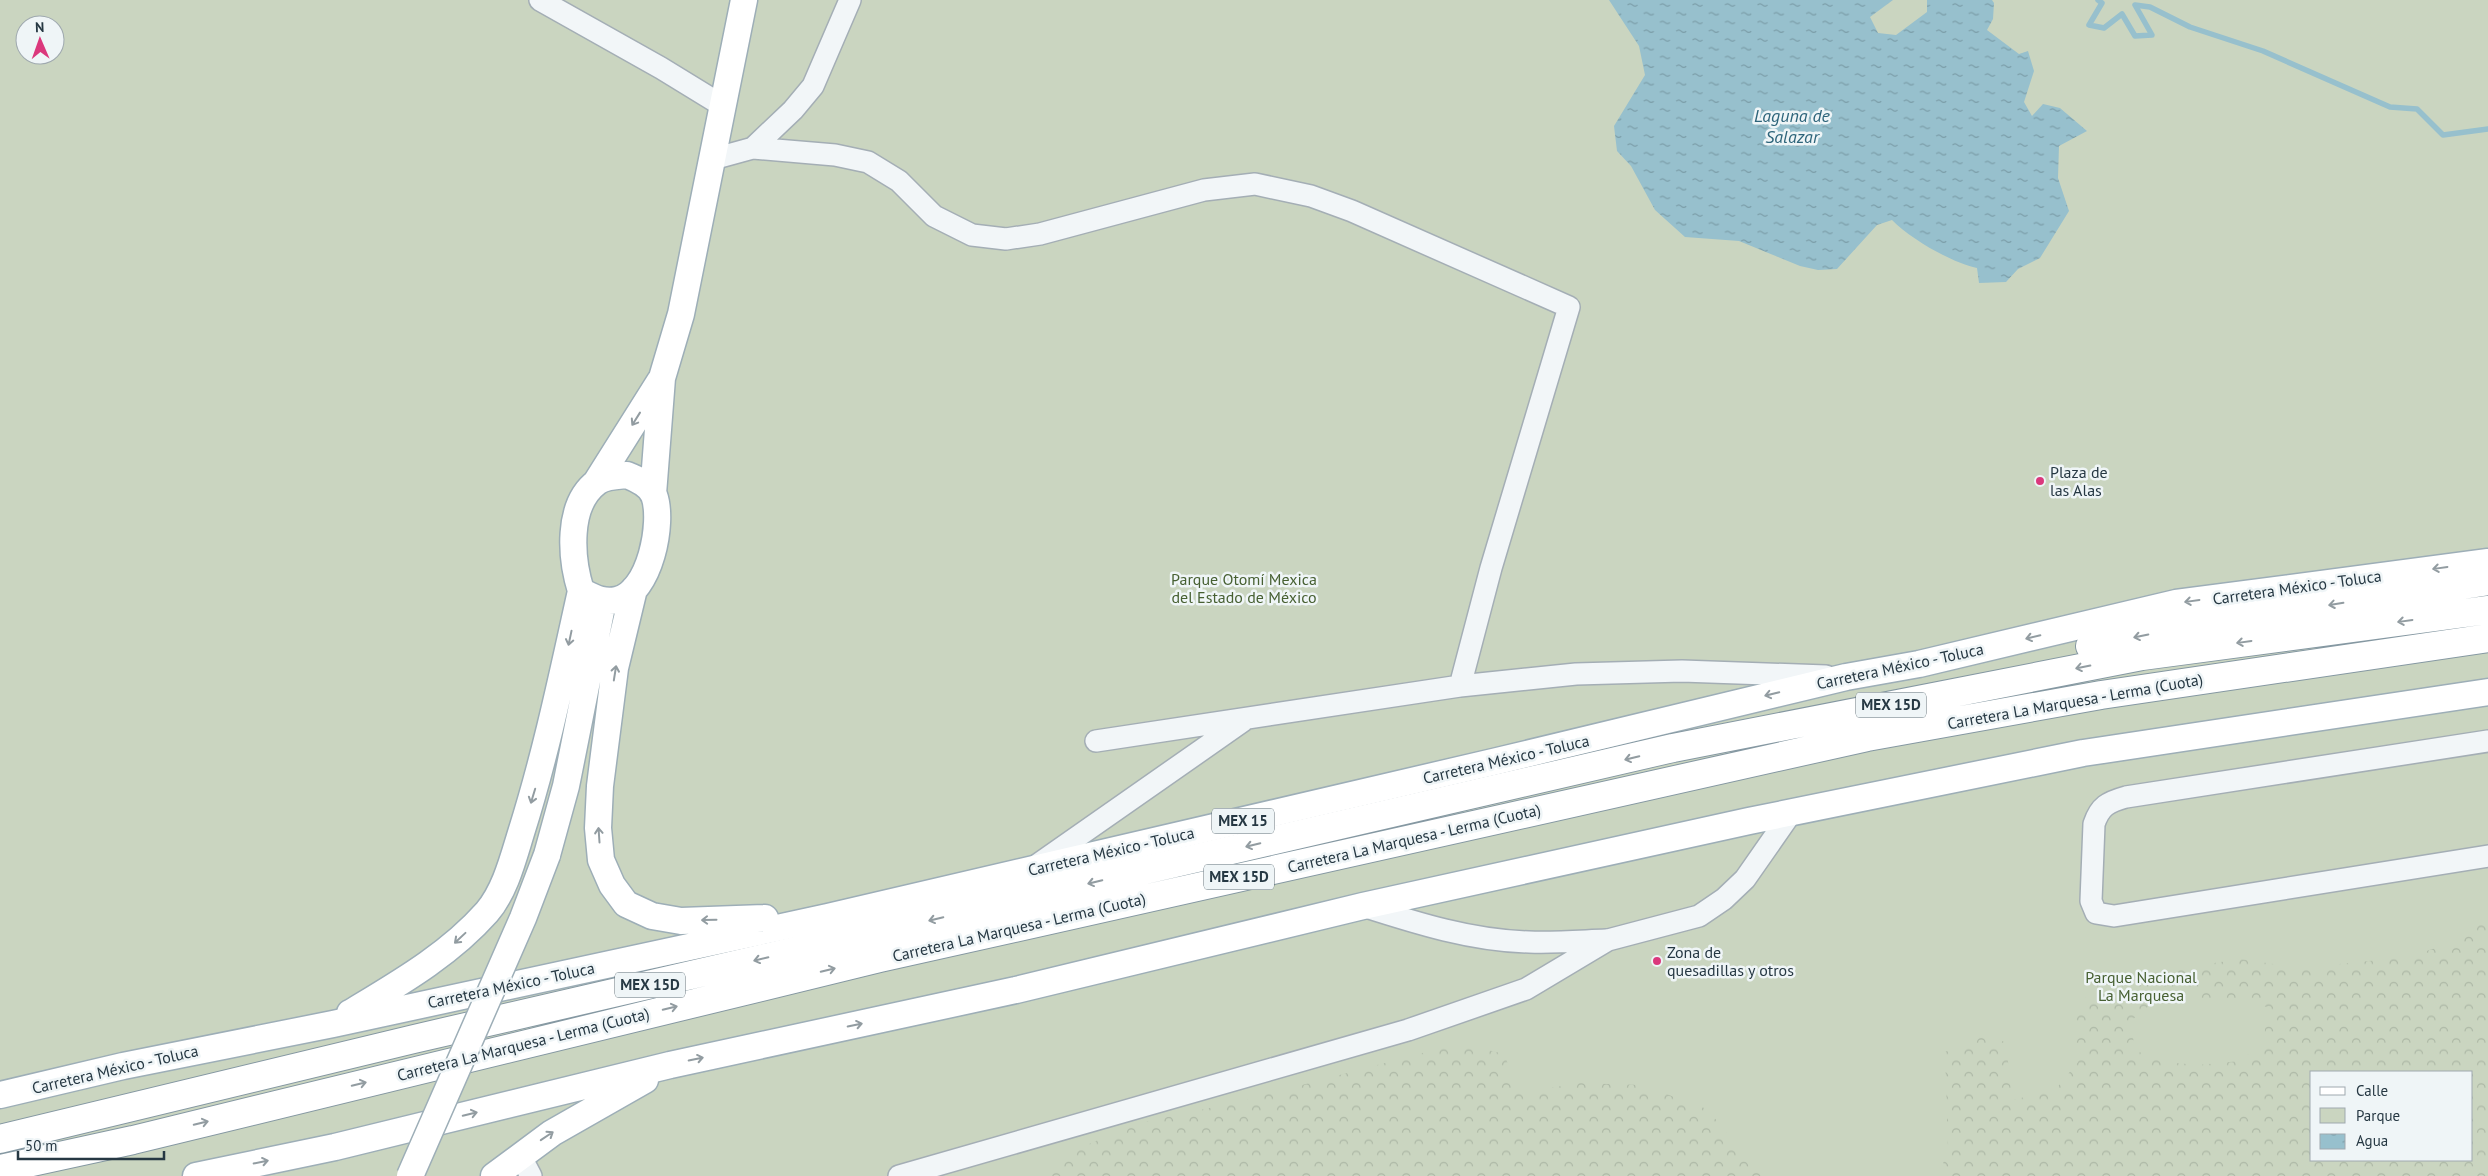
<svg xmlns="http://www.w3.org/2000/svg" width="2488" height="1176" font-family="'PT Sans',sans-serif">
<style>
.green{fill:#cad5c0;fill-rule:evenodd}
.forest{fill:url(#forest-crowns);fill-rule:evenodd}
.water{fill:url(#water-ripples)}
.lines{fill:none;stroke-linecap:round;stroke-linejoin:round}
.stream{stroke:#97c0cd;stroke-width:5.5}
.minor-casing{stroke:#a4aeb5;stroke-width:24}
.major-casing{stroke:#9daeb7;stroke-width:29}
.highway-casing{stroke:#8598a2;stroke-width:30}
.minor{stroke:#f2f6f8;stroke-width:21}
.major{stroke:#fff;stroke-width:26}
.highway{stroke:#fff;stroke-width:28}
.major-bridge-casing{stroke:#9daeb7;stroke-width:29;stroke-linecap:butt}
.major-bridge{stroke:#fff;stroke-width:26}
.oneway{stroke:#929ca1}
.poi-dot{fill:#db387c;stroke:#eff5f7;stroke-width:2}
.labels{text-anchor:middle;stroke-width:5;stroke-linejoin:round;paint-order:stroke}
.shield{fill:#eff5f7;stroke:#627179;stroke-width:1}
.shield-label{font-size:15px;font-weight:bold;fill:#263843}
.poi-label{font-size:16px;fill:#263843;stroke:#eff5f7;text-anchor:start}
.park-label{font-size:16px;fill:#476032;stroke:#eff5f7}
.street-label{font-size:16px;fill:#263843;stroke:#eff5f7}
.water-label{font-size:18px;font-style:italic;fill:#2d647a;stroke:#eff5f7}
</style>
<defs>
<pattern id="forest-crowns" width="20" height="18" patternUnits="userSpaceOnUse" patternTransform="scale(1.25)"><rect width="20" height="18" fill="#cad5c0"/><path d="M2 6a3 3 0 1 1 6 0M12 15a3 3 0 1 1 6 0" fill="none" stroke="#adb8a6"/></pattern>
<pattern id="water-ripples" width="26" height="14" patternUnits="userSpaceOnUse" patternTransform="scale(1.25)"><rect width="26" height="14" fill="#97c0cd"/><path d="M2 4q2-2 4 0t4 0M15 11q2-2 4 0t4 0" fill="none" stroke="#7b9da8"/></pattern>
</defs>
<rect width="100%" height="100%" fill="#dfe6ea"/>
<path class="green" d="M0,0H2488V1176H0ZM25,25H55V55H25ZM2312,1072H2472V1160H2312Z"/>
<path class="forest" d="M2488,914V1176H1938L1948,1151L1945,1052L1977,1036L2006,1042L2012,1100L2055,1090L2078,1062L2073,1011L2098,985L2169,970L2240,959L2300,968L2408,957L2463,939ZM2233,1000L2267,1007L2264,1041L2240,1061L2198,1065L2164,1062L2134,1050L2132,1020L2151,1004ZM2312,1072H2472V1160H2312Z
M1460,1043L1504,1054L1520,1094L1577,1083L1642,1085L1707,1109L1763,1176H1047L1059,1157L1135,1124L1242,1101Z"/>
<path class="water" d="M1609,0H1893L1870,17L1878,33L1896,35L1927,12V0H1992L1994,3L1993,19L1987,30L2019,54L2028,51L2034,71L2024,102L2032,116L2043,104L2060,108L2087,131L2059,146L2058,178L2069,211L2040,258L2018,269L2006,282L1979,283L1977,268C1950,262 1911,239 1892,220L1877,225L1837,269L1818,270L1800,266L1739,241L1685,237L1655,210L1631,166L1617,151L1614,126L1645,75L1639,46Z"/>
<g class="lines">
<path class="stream" d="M2098,0L2102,3L2089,25L2104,28L2122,14L2135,36L2152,35L2135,5L2150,7L2190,27L2263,51L2390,107L2417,109L2443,135L2488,129"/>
<g class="minor-casing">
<path id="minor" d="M540,0L661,68L723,106
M753,148L793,110L813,86L850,0
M713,159L753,148L835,155L868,162L899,181L934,216L972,235L1006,239L1040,234L1204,190L1255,184L1311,196L1352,211L1569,307L1491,568L1460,686
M1096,741L1460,686L1576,674L1682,671L1826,676
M2488,741L2126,797C2108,802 2100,806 2094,824L2091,901L2096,913L2114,916L2488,856
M1037,865L1243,721
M1363,906C1416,923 1473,941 1529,942C1554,943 1580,941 1606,940
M520,1155L531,1176
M899,1176L1408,1030L1526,989L1608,940L1699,916L1724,899L1745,879L1791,813"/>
</g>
<g class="major-casing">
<path id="major" d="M627,475C637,479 649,484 654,495C664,522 650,593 617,600C602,603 593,597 581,591C571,559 566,505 597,482C605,476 617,476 627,475Z
M597,481L660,381
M653,494L662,378L681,314L744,0
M634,589L615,668L600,786L598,828L601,860L612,885L626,904L652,916L681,921L765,918
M547,855L566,786L603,601
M350,1013C398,984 449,955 487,912C505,891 513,859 521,833C546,754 563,672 581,591
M0,1095L123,1066L333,1024L828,917L1493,762L1846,677L1919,664L2176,603L2488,562
M196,1176L335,1147L670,1065L1016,990L1363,906L1749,821L2083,753L2488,692
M494,1176L552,1133L645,1080"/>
</g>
<g class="highway-casing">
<path id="highway" d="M2090,646L2172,630L2488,581
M0,1139L414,1039L1673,748L2142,656L2488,610
M0,1169L133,1140L880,958L1867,737L2101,695L2488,638"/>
</g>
<use href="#minor" class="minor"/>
<use href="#major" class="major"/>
<use href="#highway" class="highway"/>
<g class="major-bridge-casing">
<path id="major-bridge" d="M410,1176L523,918L547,855"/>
</g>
<use href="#major-bridge" class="major-bridge"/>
</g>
<defs><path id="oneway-shaft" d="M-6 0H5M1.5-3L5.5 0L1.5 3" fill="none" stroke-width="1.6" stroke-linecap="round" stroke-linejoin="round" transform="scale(1.25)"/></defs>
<g class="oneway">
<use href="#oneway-shaft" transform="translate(636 419) rotate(122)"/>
<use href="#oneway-shaft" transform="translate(2440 568) rotate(172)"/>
<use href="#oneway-shaft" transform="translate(2192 601) rotate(172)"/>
<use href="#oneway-shaft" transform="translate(2336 604) rotate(171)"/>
<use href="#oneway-shaft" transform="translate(2405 621) rotate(172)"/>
<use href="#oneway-shaft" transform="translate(2141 636) rotate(168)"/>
<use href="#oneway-shaft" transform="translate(2033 637) rotate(167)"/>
<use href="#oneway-shaft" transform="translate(570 638) rotate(102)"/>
<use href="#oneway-shaft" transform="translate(2244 642) rotate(172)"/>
<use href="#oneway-shaft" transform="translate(2083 667) rotate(169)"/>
<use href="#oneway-shaft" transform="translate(615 673) rotate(-81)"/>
<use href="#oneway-shaft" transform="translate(1772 694) rotate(166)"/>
<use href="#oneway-shaft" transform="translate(1632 758) rotate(167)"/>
<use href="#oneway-shaft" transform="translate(533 796) rotate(107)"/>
<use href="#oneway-shaft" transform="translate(599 835) rotate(-94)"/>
<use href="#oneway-shaft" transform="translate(1253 845) rotate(167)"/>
<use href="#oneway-shaft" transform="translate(1095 882) rotate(167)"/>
<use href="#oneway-shaft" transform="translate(936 919) rotate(167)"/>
<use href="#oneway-shaft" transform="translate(709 920) rotate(179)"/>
<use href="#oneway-shaft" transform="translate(460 938) rotate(137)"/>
<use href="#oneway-shaft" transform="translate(761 959) rotate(167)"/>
<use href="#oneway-shaft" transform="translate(828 970) rotate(-14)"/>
<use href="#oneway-shaft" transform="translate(670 1008) rotate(-14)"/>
<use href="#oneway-shaft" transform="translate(855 1025) rotate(-12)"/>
<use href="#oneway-shaft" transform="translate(696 1059) rotate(-12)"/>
<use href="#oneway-shaft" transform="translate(359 1084) rotate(-14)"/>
<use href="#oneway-shaft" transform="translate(470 1114) rotate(-14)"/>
<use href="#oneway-shaft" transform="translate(201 1123) rotate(-14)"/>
<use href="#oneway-shaft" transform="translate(547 1136) rotate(-34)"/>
<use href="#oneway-shaft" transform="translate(261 1162) rotate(-12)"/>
</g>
<g class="poi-dot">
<circle cx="2040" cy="481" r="5"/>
<circle cx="1657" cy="961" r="5"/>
</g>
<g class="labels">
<g class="shield">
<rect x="1856" y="692.5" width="70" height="25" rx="4"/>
<rect x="1212" y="808.5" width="62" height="25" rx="4"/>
<rect x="1204" y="864.5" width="70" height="25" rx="4"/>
<rect x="615" y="972.5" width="70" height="25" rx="4"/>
</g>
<g class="shield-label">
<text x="1891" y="710">MEX 15D</text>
<text x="1243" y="826">MEX 15</text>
<text x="1239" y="882">MEX 15D</text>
<text x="650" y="990">MEX 15D</text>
</g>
<g class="poi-label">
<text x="2050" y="478">Plaza de<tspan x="2050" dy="18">las Alas</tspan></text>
<text x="1667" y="958">Zona de<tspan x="1667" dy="18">quesadillas y otros</tspan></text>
</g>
<g class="park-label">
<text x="1244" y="585">Parque Otomí Mexica<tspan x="1244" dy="18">del Estado de México</tspan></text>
<text x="2141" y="983">Parque Nacional<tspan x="2141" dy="18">La Marquesa</tspan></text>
</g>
<g class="street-label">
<text transform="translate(2297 587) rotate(-8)" y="6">Carretera México - Toluca</text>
<text transform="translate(1900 666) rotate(-12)" y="6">Carretera México - Toluca</text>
<text transform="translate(2075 701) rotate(-10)" y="6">Carretera La Marquesa - Lerma (Cuota)</text>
<text transform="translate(1506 759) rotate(-13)" y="6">Carretera México - Toluca</text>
<text transform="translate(1414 838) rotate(-13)" y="6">Carretera La Marquesa - Lerma (Cuota)</text>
<text transform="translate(1111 851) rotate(-13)" y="6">Carretera México - Toluca</text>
<text transform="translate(1019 927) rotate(-13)" y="6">Carretera La Marquesa - Lerma (Cuota)</text>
<text transform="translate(511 985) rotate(-12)" y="6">Carretera México - Toluca</text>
<text transform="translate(523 1044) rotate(-14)" y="6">Carretera La Marquesa - Lerma (Cuota)</text>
<text transform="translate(115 1069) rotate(-13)" y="6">Carretera México - Toluca</text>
</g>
<g class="water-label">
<text x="1792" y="122">Laguna de<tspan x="1792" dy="21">Salazar</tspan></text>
</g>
</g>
<rect x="2310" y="1071" width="162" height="90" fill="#eff5f7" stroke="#9fa9af"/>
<rect x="2320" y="1087" width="25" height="8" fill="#ffffff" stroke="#9fa9af"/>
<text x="2356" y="1096" font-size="15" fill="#263843">Calle</text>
<rect x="2320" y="1108" width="25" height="15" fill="#cad5c0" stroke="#9fa9af"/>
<text x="2356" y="1121" font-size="15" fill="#263843">Parque</text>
<rect x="2320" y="1134" width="25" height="15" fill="url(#water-ripples)" stroke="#9fa9af"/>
<text x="2356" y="1146" font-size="15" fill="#263843">Agua</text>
<g transform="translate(40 40) rotate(358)"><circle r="24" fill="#eff5f7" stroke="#9fa9af"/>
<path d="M0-4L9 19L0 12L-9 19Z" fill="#db387c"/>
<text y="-8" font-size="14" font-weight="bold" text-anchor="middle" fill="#263843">N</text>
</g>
<path d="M18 1151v8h146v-8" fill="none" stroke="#263843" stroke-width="2.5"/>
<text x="25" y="1151" font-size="15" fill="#263843" stroke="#eff5f7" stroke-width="4" paint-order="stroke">50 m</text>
</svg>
